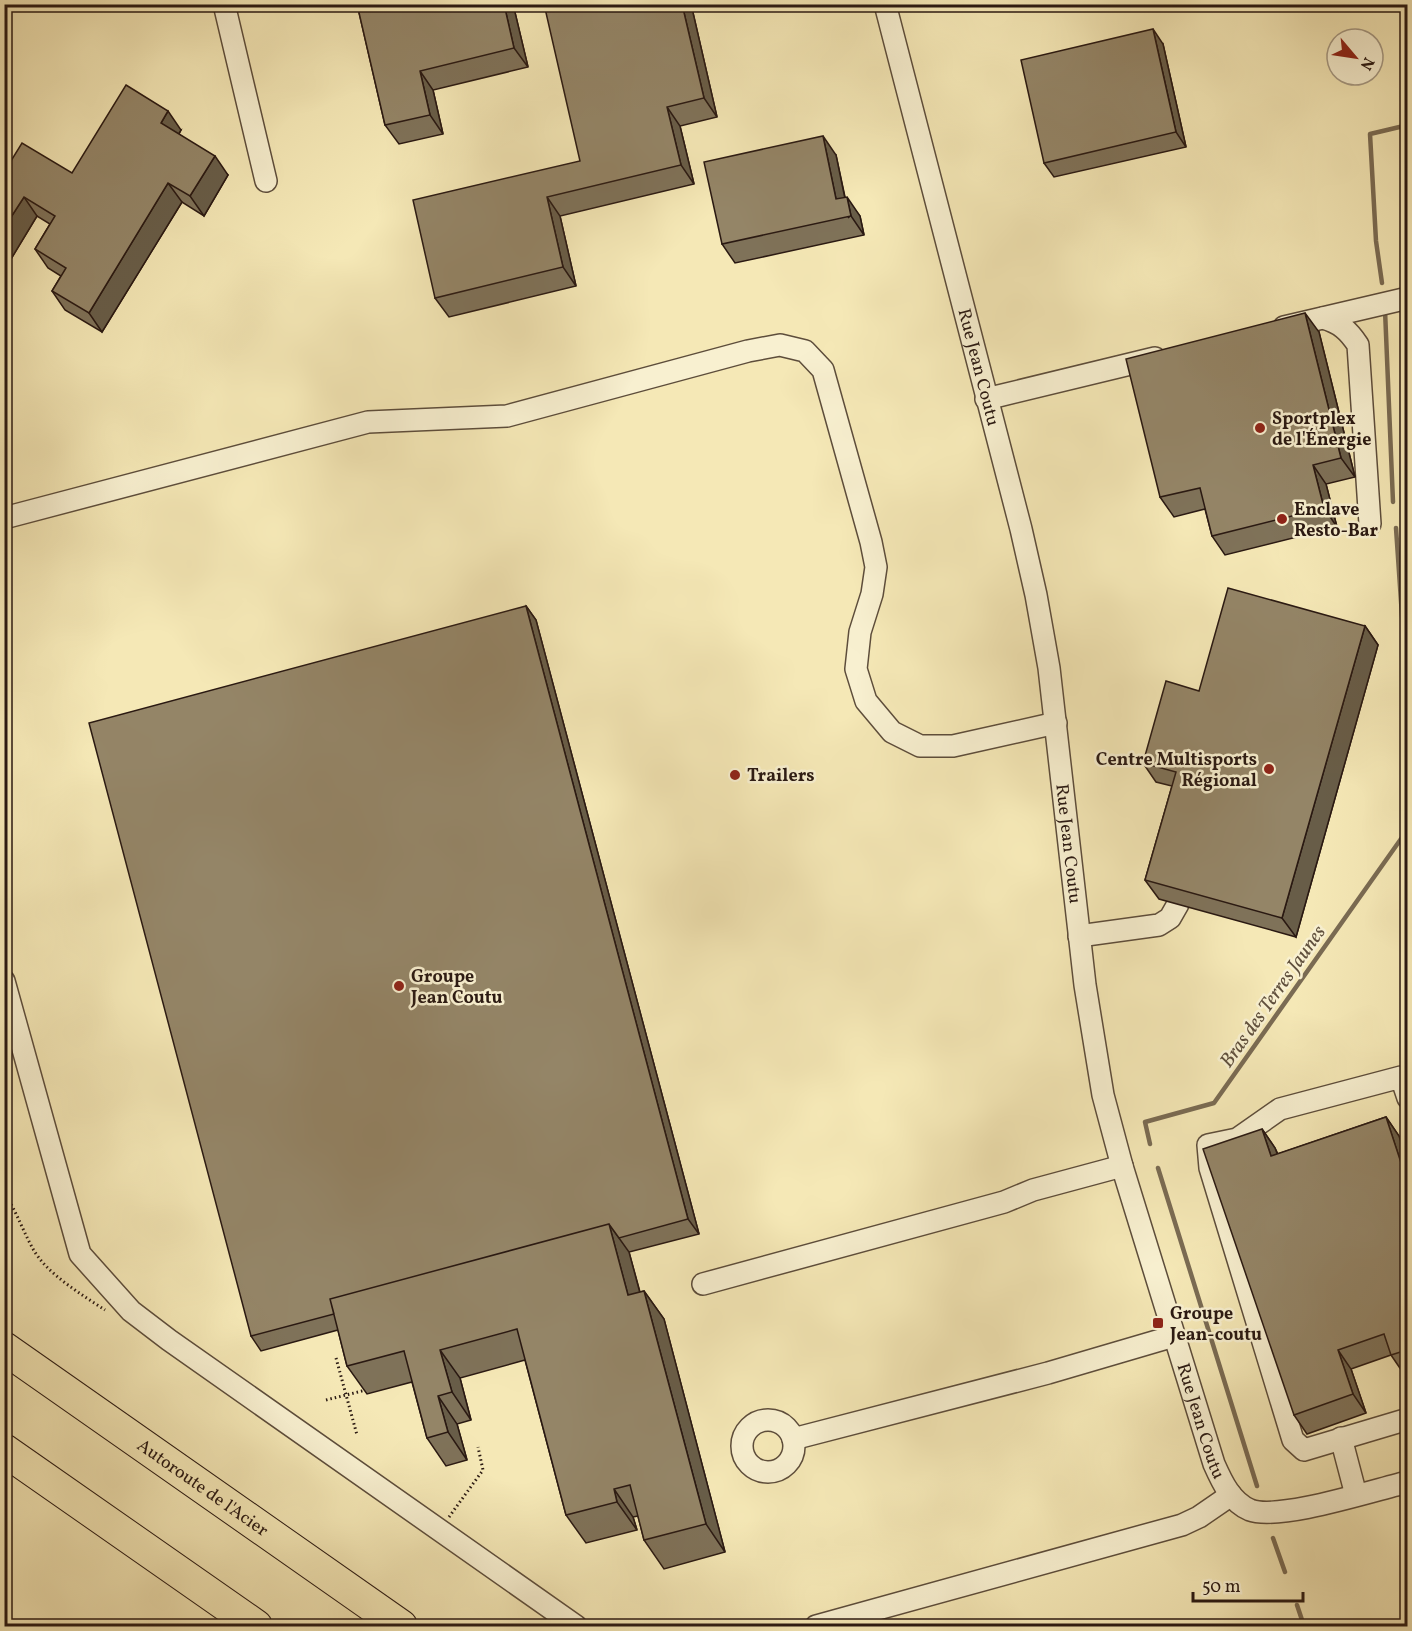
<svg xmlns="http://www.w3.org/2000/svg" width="1412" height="1631" font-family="Vollkorn,serif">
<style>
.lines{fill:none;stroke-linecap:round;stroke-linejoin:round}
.stream{stroke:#7a6b53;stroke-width:4.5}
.minor-casing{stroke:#5d4d3b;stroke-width:24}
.highway-casing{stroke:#2a1912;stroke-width:34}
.path{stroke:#2a1912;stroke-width:3;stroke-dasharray:1.5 3;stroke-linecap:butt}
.minor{stroke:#f8f0d0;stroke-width:21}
.highway{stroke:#f5e8b6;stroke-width:32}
.wall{fill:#7f7259;stroke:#2a1912;stroke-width:1.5}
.shaded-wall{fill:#685d48;stroke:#2a1912;stroke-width:1.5}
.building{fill:#948567;stroke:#2a1912;stroke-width:1.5}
.poi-dot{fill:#8f2418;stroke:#f8f0d0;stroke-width:2}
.labels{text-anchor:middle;stroke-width:5;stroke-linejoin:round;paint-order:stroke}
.street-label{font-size:18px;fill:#2a1912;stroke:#f8f0d0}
.poi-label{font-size:18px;font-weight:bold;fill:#2a1912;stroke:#f8f0d0;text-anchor:start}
.water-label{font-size:20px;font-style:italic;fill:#60503d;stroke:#f8f0d0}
</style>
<rect width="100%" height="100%" fill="#f5e8b6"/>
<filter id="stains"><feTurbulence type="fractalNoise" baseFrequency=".00333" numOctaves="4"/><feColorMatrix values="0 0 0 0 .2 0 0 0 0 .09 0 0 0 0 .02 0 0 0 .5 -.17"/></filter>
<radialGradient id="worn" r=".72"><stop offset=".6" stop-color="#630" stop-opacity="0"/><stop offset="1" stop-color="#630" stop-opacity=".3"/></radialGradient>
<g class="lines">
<path class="stream" d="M1382,283L1376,241L1370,134L1408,125
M1385,310L1393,502
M1396,528L1408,703
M1150,1144L1145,1122L1214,1103L1408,829
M1158,1168L1257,1486
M1273,1538L1285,1572
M1297,1605L1304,1626"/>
<g class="minor-casing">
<g id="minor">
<path d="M224,4L266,181"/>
<path id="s1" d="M885,4L1021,529L1036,595L1049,668L1085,985L1103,1095L1122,1166L1214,1464C1222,1482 1231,1502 1250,1510C1279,1521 1374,1490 1408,1482"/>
<path d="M1323,318C1340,323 1348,330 1358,345L1370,524"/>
<path d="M1284,327L1408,298"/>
<path d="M986,399L1155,358"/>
<path d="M4,518L368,422L507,416L748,351L780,345L805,351L823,370L871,542L876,567L872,594L860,632L856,669L866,701L892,732L920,746H953L1056,723"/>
<path d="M1079,936L1159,925L1170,918L1178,904"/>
<path d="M4,981L80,1254L131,1311L169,1340L576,1626"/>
<path d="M1408,1098L1401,1077L1280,1109L1237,1139L1208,1145L1210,1168L1293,1440L1304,1450L1408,1419"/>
<path d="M703,1284L1004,1202L1033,1190L1122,1166"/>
<circle cx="768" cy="1446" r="26"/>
<path d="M1341,1438L1356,1495"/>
<path d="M793,1439L1048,1373L1174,1336"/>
<path d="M816,1626L1182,1525L1199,1517L1231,1495"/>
</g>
</g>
<g class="highway-casing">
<g id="highway">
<path id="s2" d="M4,1348L401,1626"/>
<path d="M4,1450L256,1626"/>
</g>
</g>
<path class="path" d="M4,1193C16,1210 22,1229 32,1247C45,1273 81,1294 105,1310
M336,1358L357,1435
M326,1400L366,1390
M449,1517L483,1470L478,1447"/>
<use href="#minor" class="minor"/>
<use href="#highway" class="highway"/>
</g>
<path class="wall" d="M357,4H513L528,67L433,90L443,134L399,144L385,125Z
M691,4L717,117L680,126L694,184L560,216L576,286L449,317L435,298L580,161Z
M1163,44L1186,147L1054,177L1044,163Z
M181,130L179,134L228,175L204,216L182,202L102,332L65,310L52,291L61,276L48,268L35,249L50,224L37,216L11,259L4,256V168L6,169L72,173Z
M836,155L845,197L860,216L864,235L735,263L722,244Z
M1319,332L1355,477L1326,484L1337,527L1225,555L1212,536L1205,509L1174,517L1160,497Z
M526,606L536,620L699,1234L629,1252L640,1292L644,1291L664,1319L725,1552L664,1569L644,1540L638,1516L633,1517L637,1530L586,1543L566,1515L525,1360L460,1378L471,1420L457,1424L467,1460L446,1466L427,1438L412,1382L367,1394L347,1366L338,1330L261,1351L251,1336Z
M1365,626L1378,645L1296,937L1159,899L1145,880L1172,786L1156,782L1143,763L1199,691Z
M1386,1117L1399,1136L1407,1161V1373L1404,1374L1391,1355L1351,1369L1366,1413L1307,1434L1294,1415L1262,1129L1275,1148L1278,1154Z"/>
<path class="shaded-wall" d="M504,4H513L528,67L514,48Z
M682,4H691L717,117L704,98Z
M1153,29L1163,44L1186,147L1176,132Z
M420,71L433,90L443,134L430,115Z
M667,107L680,126L694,184L681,165Z
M168,111L181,130L174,142L161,123Z
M823,136L836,155L849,218L836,199Z
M215,156L228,175L204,216L190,196Z
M168,183L182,202L102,332L89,313Z
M24,197L37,216L11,259L4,251V228Z
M547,197L560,216L576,286L563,267Z
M847,197L860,216L864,235L851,216Z
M1305,313L1319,332L1355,477L1341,458Z
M1313,465L1326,484L1337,527L1324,508Z
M526,606L536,620L699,1234L688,1219Z
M1365,626L1378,645L1296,937L1282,918Z
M1386,1117L1399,1136L1407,1161V1181Z
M1262,1129L1275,1148L1285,1175L1271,1156Z
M609,1224L629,1252L648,1323L628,1295Z
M644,1291L664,1319L725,1552L706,1524Z
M440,1350L460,1378L471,1420L452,1392Z
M1338,1350L1351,1369L1366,1413L1353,1394Z
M438,1396L457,1424L467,1460L448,1432Z
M614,1489L633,1517L637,1530L617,1502Z"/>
<path class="building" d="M357,4H504L514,48L420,71L430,115L385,125Z
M544,4H682L704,98L667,107L681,165L547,197L563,267L435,298L413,200L580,161Z
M1153,29L1176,132L1044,163L1021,60Z
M126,85L168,111L161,123L215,156L190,196L168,183L89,313L52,291L66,268L35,249L55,216L24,197L4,228V168L6,169L22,143L72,173Z
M823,136L836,199L847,197L851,216L722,244L704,162Z
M1305,313L1341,458L1313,465L1324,508L1212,536L1200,488L1160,497L1126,359Z
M1228,588L1365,626L1282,918L1145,880L1176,772L1143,763L1166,681L1199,691Z
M526,606L688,1219L619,1238L609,1224L330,1299L334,1314L251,1336L89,723Z
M1386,1117L1407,1181V1350L1391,1355L1384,1334L1338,1350L1353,1394L1294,1415L1203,1149L1262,1129L1271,1156Z
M609,1224L628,1295L644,1291L706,1524L644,1540L630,1485L614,1489L617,1502L566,1515L517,1329L440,1350L452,1392L438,1396L448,1432L427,1438L404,1351L347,1366L330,1299Z"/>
<g class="poi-dot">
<circle cx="1260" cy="428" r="6"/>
<circle cx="1282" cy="519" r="6"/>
<circle cx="1269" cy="769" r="6"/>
<circle cx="735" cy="775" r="6"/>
<circle cx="399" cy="986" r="6"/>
<rect x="1152" y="1317" width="12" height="12" rx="3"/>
</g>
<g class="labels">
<g class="street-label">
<text dy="6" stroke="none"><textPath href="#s1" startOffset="375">Rue Jean Coutu</textPath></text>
<text dy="6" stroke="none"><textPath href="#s1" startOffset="861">Rue Jean Coutu</textPath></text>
<text dy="6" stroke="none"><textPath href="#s1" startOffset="1455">Rue Jean Coutu</textPath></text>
<text dy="6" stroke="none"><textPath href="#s2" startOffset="243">Autoroute de l'Acier</textPath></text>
</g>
<g class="poi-label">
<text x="1272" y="424">Sportplex<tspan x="1272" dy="21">de l'Énergie</tspan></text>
<text x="1294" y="515">Enclave<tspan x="1294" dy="21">Resto-Bar</tspan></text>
<text x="1257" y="765" text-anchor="end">Centre Multisports<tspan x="1257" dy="21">Régional</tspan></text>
<text x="747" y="781">Trailers</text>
<text x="411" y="982">Groupe<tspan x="411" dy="21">Jean Coutu</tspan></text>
<text x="1170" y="1319">Groupe<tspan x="1170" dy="21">Jean-coutu</tspan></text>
</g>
<g class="water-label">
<text transform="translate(1272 996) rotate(-55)" y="7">Bras des Terres Jaunes</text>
</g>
</g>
<rect width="1412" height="1631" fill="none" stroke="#f5e8b6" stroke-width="24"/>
<rect x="6" y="6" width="1400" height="1619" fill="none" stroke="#2a1912" stroke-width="3"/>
<rect x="12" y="12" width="1388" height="1607" fill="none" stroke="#2a1912" stroke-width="1.5"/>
<g transform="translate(1355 57) rotate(119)"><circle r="28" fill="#f8f0d0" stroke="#a69a84" stroke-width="1.5"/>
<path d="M0-4.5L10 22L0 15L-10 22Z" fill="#8f2418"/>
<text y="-9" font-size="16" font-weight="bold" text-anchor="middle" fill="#2a1912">N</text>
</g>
<path d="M1193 1592v9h110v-9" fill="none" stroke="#2a1912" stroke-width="3"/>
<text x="1202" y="1592" font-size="18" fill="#2a1912" stroke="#f8f0d0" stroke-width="4.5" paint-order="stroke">50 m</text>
<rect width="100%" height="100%" filter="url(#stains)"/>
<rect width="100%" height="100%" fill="url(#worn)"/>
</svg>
